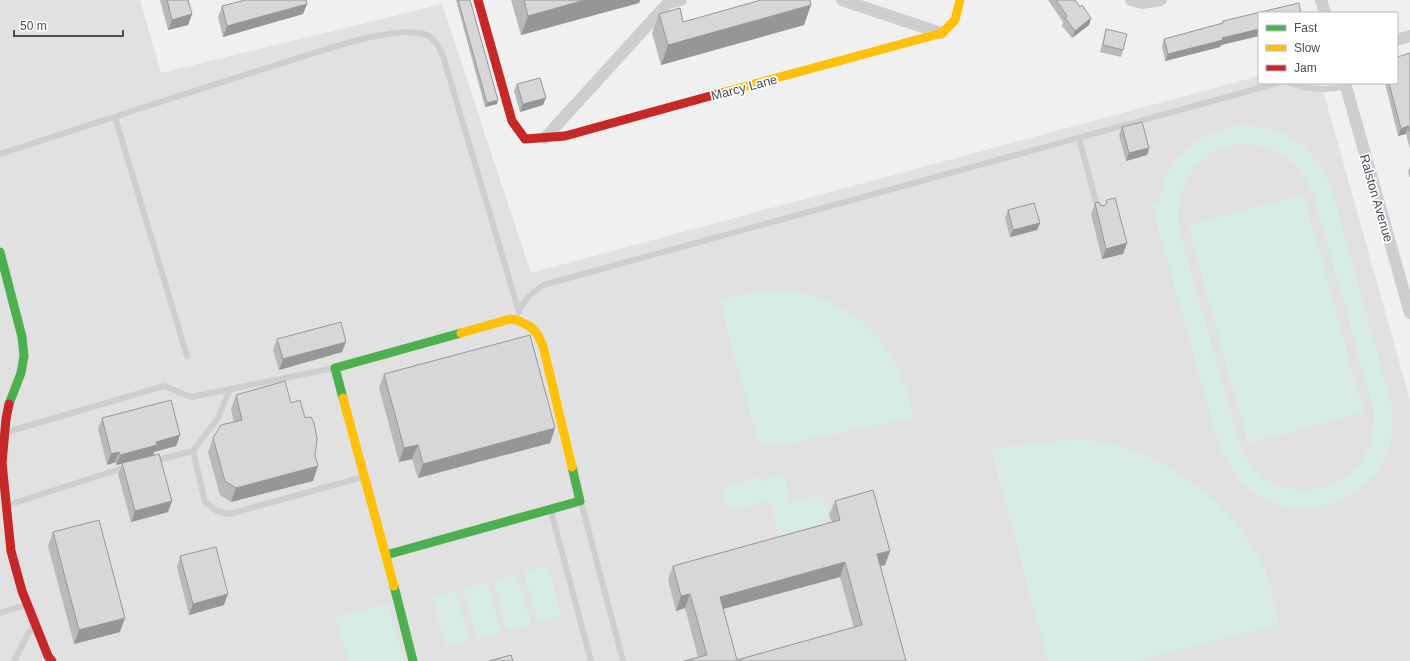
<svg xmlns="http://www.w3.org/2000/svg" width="1410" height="661" font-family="Helvetica,sans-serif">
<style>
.education{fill:#e2e1e1}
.green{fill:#d7ece2;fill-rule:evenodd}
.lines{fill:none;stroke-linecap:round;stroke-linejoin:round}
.lane{stroke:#ccced0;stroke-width:6}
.street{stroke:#ccced0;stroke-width:12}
.fast{stroke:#4caf50;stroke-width:9}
.slow{stroke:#ffc107;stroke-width:9}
.jam{stroke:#c62828;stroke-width:9}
.wall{fill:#b9b9bb;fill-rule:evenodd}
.shaded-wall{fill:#969698}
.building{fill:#d7d7d9;stroke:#969698;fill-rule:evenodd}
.labels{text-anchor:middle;stroke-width:3.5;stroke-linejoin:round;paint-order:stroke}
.street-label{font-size:13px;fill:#494f5a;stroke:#fff}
</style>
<rect width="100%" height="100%" fill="#f0f0f0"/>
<path class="education" d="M0,0H140L161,73L442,4L531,273L1259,76V83H1321L1410,400V661H0Z"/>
<path class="green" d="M1243,125C1288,127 1315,146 1331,188L1391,402C1393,421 1394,440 1385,458C1361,508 1291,525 1248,488C1235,477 1228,463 1220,448L1151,203L1159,201C1161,192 1163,184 1166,176C1182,143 1209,130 1243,125ZM1244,144C1279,145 1301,163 1314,196L1373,407C1374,420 1374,432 1370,444C1357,483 1307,502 1271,482C1258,474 1250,463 1242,451L1179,230C1174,184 1196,149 1244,144Z
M1303,194L1364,412L1248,444L1188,226Z
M789,290C798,292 807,294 816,297C875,318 902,357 913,418L769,447L758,441L719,299L761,291Z
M1087,440L1114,445L1141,453L1170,468L1206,492L1238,523L1265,568L1272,592L1279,624L1135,661H1048L991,449L1058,441Z
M781,474L784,477L789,499L792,502L815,496L824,498L829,515L818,525L795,532L793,535L784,538L774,523L772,517L775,513L772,505L764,501L733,512L721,501L726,487L757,477L766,482C772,479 773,475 781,474Z
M548,566L561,616L538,623L524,572Z
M517,574L531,624L507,631L493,581Z
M487,582L501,633L477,639L463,589Z
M456,591L469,641L446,647L432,597Z
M388,604L404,661H348L336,617Z"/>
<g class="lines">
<path class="lane" d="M1290,83C1309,90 1327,91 1346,86
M115,117L187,356
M1079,138L1098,209
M0,154C96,123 192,91 289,61C322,51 392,25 424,34C435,37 438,46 443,56L519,312
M519,310L529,296L543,285L1278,83
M7,432L164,386L191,397L334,368
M193,451L218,418L230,389
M153,461L193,451L205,502L217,511L229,514L363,477
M581,502L623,661
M8,505L126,467
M551,511L591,661
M0,613L26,605
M14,661L33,625"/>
<path class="street" d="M670,0L668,3L681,0
M842,0L941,33
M1131,0L1142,3L1161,0
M1321,0L1325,13
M1397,40L1410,36
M1345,83L1410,313
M545,138L668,3"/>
<path class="fast" d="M0,252L22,337L24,356L21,373L9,404
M343,398L335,368L461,333
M386,555L580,501L572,467
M394,586L413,661"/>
<path class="slow" d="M721,93L942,33L955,20L960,0
M461,333L510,319L517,320L531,327L538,335L543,346L572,467
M343,398L394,586"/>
<path class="jam" d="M478,0L512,121L525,139L565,136L721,93
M9,404L6,419L2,463L11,551L22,591L48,656L52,661"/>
</g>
<path class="wall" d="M160,0H188L192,14L188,25L168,30Z
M456,0H470L497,104L485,107Z
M511,0H640L639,3L521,35Z
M1048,0H1075L1080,7L1091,18L1089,25L1072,38L1062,26L1063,22Z
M307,4L303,14L223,37L218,17L222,6Z
M1259,13V36L1221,45L1220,47L1165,61L1162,46L1164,39L1222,23L1223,21Z
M659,14L683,22L804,25L661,65L652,33Z
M1106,29L1123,50L1121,57L1100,52L1104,37Z
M1410,53V149L1406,134L1398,136L1385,83H1397Z
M517,84L543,105L520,112L514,91Z
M1122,127L1149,148L1147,155L1126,161L1119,135Z
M1410,167V178L1408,172Z
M1107,200L1127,243L1123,254L1102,259L1091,214L1095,203L1104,206L1106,204Z
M1008,210L1040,223L1037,230L1010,237L1005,218Z
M277,339L342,352L279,370L273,350Z
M384,374L555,428L550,443L418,478L412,459L399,462L379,388Z
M236,395L291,403L315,455L318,466L313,481L231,502L220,495L208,452L213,438L234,422L231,409Z
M102,418L180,435L176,446L154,452L153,456L172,501L168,512L131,522L118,474L122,464L116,465L115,462L107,465L98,429Z
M835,501L890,551L885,565L880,566L906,661H684L698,657L685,608L676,611L668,580L673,566L832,522L829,515ZM840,577L854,628L737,660L723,609Z
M53,532L120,632L74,644L48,546Z
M180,556L224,605L189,615L177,567Z"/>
<path class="shaded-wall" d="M585,0H640L639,3L521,35L528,16Z
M307,4L303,14L223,37L227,26Z
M811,5L804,25L661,65L668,45Z
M192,14L188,25L168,30L172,20Z
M1091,18L1089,25L1072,38L1075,31Z
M1259,29V36L1221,45L1220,47L1165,61L1168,54L1222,38Z
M546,98L543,105L520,112L523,104Z
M498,100L497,104L485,107L487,103Z
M1408,126L1406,134L1398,136L1401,129Z
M1149,148L1147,155L1126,161L1129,153Z
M1040,223L1037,230L1010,237L1013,230Z
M1127,243L1123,254L1102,259L1106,249Z
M346,342L342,352L279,370L283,359Z
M555,428L550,443L418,478L423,464Z
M180,435L176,446L154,452L153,456L116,465L120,455L156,442Z
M418,445L412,459L399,462L404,448Z
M119,452L115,462L107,465L111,454Z
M318,466L313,481L231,502L236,488Z
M172,501L168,512L131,522L135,511Z
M890,551L885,565L872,568L877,554Z
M845,562L840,577L715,611L720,597Z
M228,594L224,605L189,615L193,604Z
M690,594L685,608L676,611L681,596Z
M125,618L120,632L74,644L79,630Z"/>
<path class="building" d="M167,0H188L192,14L172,20Z
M245,0H306L307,4L227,26L222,6Z
M458,0H470L498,100L487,103Z
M524,0H585L528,16Z
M761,0H810L811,5L668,45L659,14L680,8L683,22Z
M1056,0H1075L1080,7L1082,5L1091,18L1075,31L1065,18L1067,16Z
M1299,3L1301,13H1259V29L1222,38L1223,40L1168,54L1164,39L1223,23V21Z
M1106,29L1127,34L1123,50L1103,45Z
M1410,53V132L1408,126L1401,129L1389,83H1397V57Z
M540,78L546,98L523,104L517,84Z
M1142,122L1149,148L1129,153L1122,127Z
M1115,198L1127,243L1106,249L1095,203L1099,202L1100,205L1104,206L1106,204L1107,200Z
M1034,203L1040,223L1013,230L1008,210Z
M341,322L346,342L283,359L277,339Z
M530,335L555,428L423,464L418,445L404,448L384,374Z
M285,381L291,403L300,400L305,418L311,417L314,423L317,439L315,455L318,466L236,488L225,481L213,438L221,425L242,420L236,395Z
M171,400L180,435L156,442L157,445L120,455L119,452L111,454L102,418Z
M159,454L172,501L135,511L122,463Z
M873,490L890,551L877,554L906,661H684L707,655L690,594L681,596L673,566L840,520L835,501ZM845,562L862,625L737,660L720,597Z
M99,520L125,618L79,630L53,532Z
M216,547L228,594L193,604L180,556Z
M511,655L513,661H489Z"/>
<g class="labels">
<g class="street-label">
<text transform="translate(744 87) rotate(-15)" y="5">Marcy Lane</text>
<text transform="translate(1377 198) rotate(74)" y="5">Ralston Avenue</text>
</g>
</g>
<rect x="1258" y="12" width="140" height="72" fill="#ffffff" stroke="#b6b9bd"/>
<rect x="1266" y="25" width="20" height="6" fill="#4caf50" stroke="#b6b9bd"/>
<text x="1294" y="32" font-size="12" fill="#494f5a">Fast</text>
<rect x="1266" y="45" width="20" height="6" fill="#ffc107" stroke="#b6b9bd"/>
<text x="1294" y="52" font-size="12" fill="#494f5a">Slow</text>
<rect x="1266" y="65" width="20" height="6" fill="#c62828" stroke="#b6b9bd"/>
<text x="1294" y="72" font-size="12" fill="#494f5a">Jam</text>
<path d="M14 30v6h109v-6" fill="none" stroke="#494f5a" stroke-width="2"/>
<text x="20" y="30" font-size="12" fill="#494f5a" stroke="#ffffff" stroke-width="3" paint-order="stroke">50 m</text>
</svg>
